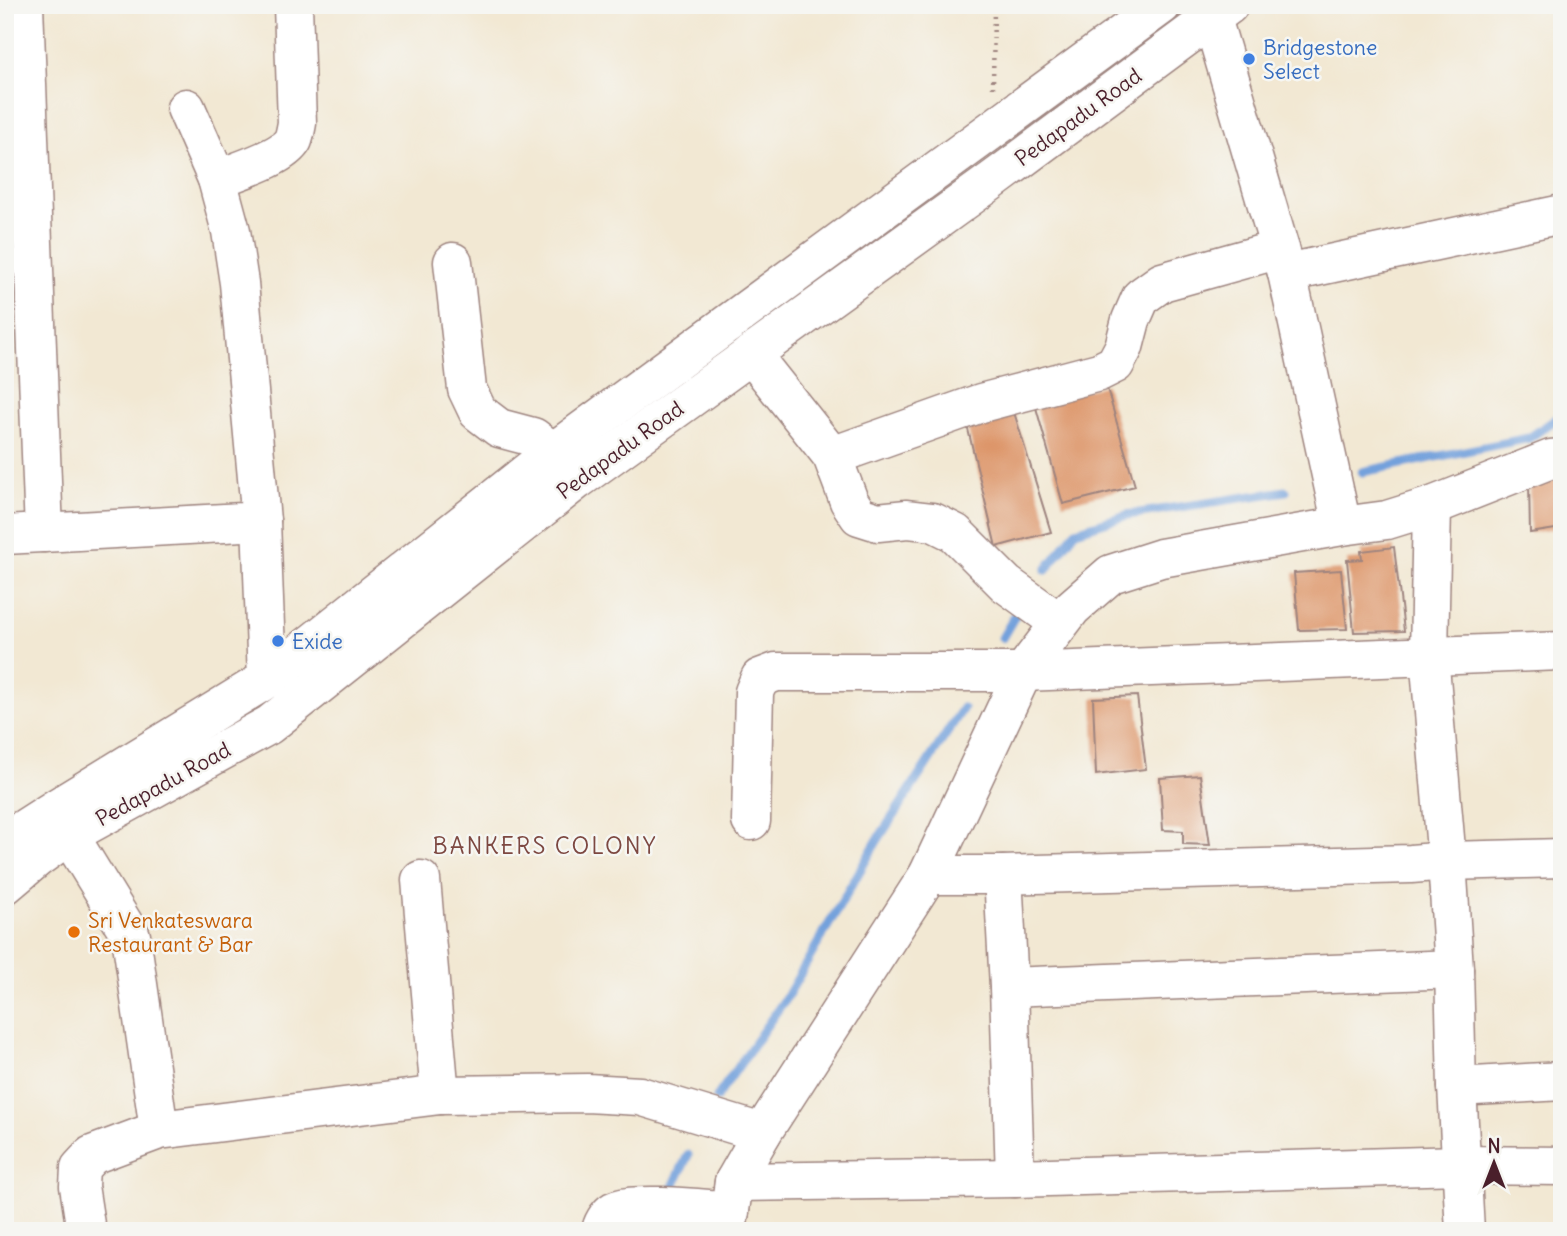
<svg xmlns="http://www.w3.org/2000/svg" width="1567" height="1236" font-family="Delius,sans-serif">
<rect width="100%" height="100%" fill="#f6f6f2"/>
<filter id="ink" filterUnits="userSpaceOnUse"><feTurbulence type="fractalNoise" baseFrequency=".0143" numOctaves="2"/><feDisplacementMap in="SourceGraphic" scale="14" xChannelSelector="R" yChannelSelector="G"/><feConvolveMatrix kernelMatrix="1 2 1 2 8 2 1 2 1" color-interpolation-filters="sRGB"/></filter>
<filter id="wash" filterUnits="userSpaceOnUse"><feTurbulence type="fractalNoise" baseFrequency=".00686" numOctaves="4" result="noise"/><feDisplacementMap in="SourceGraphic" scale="28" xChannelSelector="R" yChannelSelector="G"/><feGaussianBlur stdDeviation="1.57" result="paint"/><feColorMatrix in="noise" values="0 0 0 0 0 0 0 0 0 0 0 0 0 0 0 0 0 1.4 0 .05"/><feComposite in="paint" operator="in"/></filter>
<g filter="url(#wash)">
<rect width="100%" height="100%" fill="#f2e8d3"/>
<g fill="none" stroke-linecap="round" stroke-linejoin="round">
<g stroke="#73a1dc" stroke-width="9">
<path d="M1362,472L1529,438L1562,415"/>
<path d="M1046,570L1076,531L1127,515L1286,491"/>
<path d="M1002,638L1016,614"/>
<path d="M717,1097L788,995L877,841L963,708"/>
<path d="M673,1187L688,1155"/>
<path d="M669,1227V1231"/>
</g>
</g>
<g id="blocks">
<g fill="#dd9569">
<path d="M1106,385L1135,486L1063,504L1035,404Z"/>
<path d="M1013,409L1051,532L996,547L967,425Z"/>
<path d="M1562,478V528L1530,533L1529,482Z"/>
<path d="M1394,547L1404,631L1354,632L1347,560L1362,559L1361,551Z"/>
<path d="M1341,570L1347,629L1299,630L1294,573Z"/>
<path d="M1137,696L1146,769L1096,775L1093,698Z"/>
<path d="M1200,775L1210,845L1183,844V831L1163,830L1160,778Z"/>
</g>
</g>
</g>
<g filter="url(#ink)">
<use href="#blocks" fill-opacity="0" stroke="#9e847f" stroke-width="2"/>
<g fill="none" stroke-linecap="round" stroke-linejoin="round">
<g stroke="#9e847f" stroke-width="41">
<g id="minor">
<path d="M24,5L44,533"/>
<path d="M1212,18L1287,273L1342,526L1387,520L1432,506L1429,655L1447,861L1454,969L1457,1087L1465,1231"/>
<path d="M217,179C237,171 283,158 293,140C295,135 296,128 297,123L293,5"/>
<path d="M453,262L467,389L478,412L499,428L533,437L553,452"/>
<path d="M1287,273L1562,214"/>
<path d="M751,354L832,456L849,501L859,516L878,522L907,519L933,522L955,533L1006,584L1060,623"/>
<path d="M832,456L981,403L1099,372L1115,364L1124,347L1131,320L1141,297L1162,282L1280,249"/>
<path d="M1432,506L1551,459L1562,458"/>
<path d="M261,521L267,679"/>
<path d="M5,535L261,521L239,283L231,231L217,179L186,108"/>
<path d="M751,821L754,692L760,678L776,672H1023L1562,651"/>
<path d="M69,835L131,936L159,1130L440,1095L587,1093L640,1096L762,1133"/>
<path d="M928,875H1003L1411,864L1447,861L1562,858"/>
<path d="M1003,875L1009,987L1015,1178"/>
<path d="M421,880L440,1095"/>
<path d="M1009,987L1454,969"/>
<path d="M1457,1087L1562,1081"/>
<path d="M734,1182L1015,1178L1460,1165L1562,1166"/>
<path d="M86,1231L79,1186L80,1168L92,1155L159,1130"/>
<path d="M601,1231C602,1224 607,1216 612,1212C626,1200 708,1209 730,1211"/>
<path d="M727,1231L734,1182L762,1133L928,875L1023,672L1072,608L1111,574L1161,558L1342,526"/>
</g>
</g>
<g stroke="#9e847f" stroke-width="41">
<g id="major">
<path d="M5,841L58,807L267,679L553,452L1162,5"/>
<path d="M5,885L37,858L69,835L269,725L576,481L993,180L1229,5"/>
</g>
</g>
<path stroke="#9e847f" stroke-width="4.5" stroke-dasharray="2 5" stroke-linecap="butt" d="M993,88L994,5"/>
<use href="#minor" stroke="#fff" stroke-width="38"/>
<use href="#major" stroke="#fff" stroke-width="38"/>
</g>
</g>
<g fill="#3f7fe0" stroke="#f6f6f2" stroke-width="2.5">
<circle cx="1249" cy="59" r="7"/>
<circle cx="278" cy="641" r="7"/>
</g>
<circle fill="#e8710a" stroke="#f6f6f2" stroke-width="2.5" cx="74" cy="932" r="7"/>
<g text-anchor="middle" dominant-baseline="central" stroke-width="5" stroke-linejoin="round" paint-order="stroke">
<g font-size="21" fill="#366cbe" stroke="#f6f6f2" text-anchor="start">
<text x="1263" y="47">Bridgestone<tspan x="1263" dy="24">Select</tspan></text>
<text x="292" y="641">Exide</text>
</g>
<g font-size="21" fill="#4a1f2b" stroke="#f6f6f2">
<text transform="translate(1078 117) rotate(-36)">Pedapadu Road</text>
<text transform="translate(620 450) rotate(-36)">Pedapadu Road</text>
<text transform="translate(163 784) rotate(-29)">Pedapadu Road</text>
</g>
<g font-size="21" fill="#c56008" stroke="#f6f6f2" text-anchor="start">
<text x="88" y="920">Sri Venkateswara<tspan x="88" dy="24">Restaurant &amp; Bar</tspan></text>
</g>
<g font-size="23" letter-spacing="2" fill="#7d4841" stroke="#f6f6f2">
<text x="545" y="845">BANKERS COLONY</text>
</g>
</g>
<rect width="1567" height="1236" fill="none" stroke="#f6f6f2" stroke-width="28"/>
<g transform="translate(1494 1163)" stroke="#f6f6f2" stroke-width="5" paint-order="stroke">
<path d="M0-5L12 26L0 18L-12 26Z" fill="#4a1f2b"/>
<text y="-10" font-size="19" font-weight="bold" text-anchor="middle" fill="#4a1f2b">N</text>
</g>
</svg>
